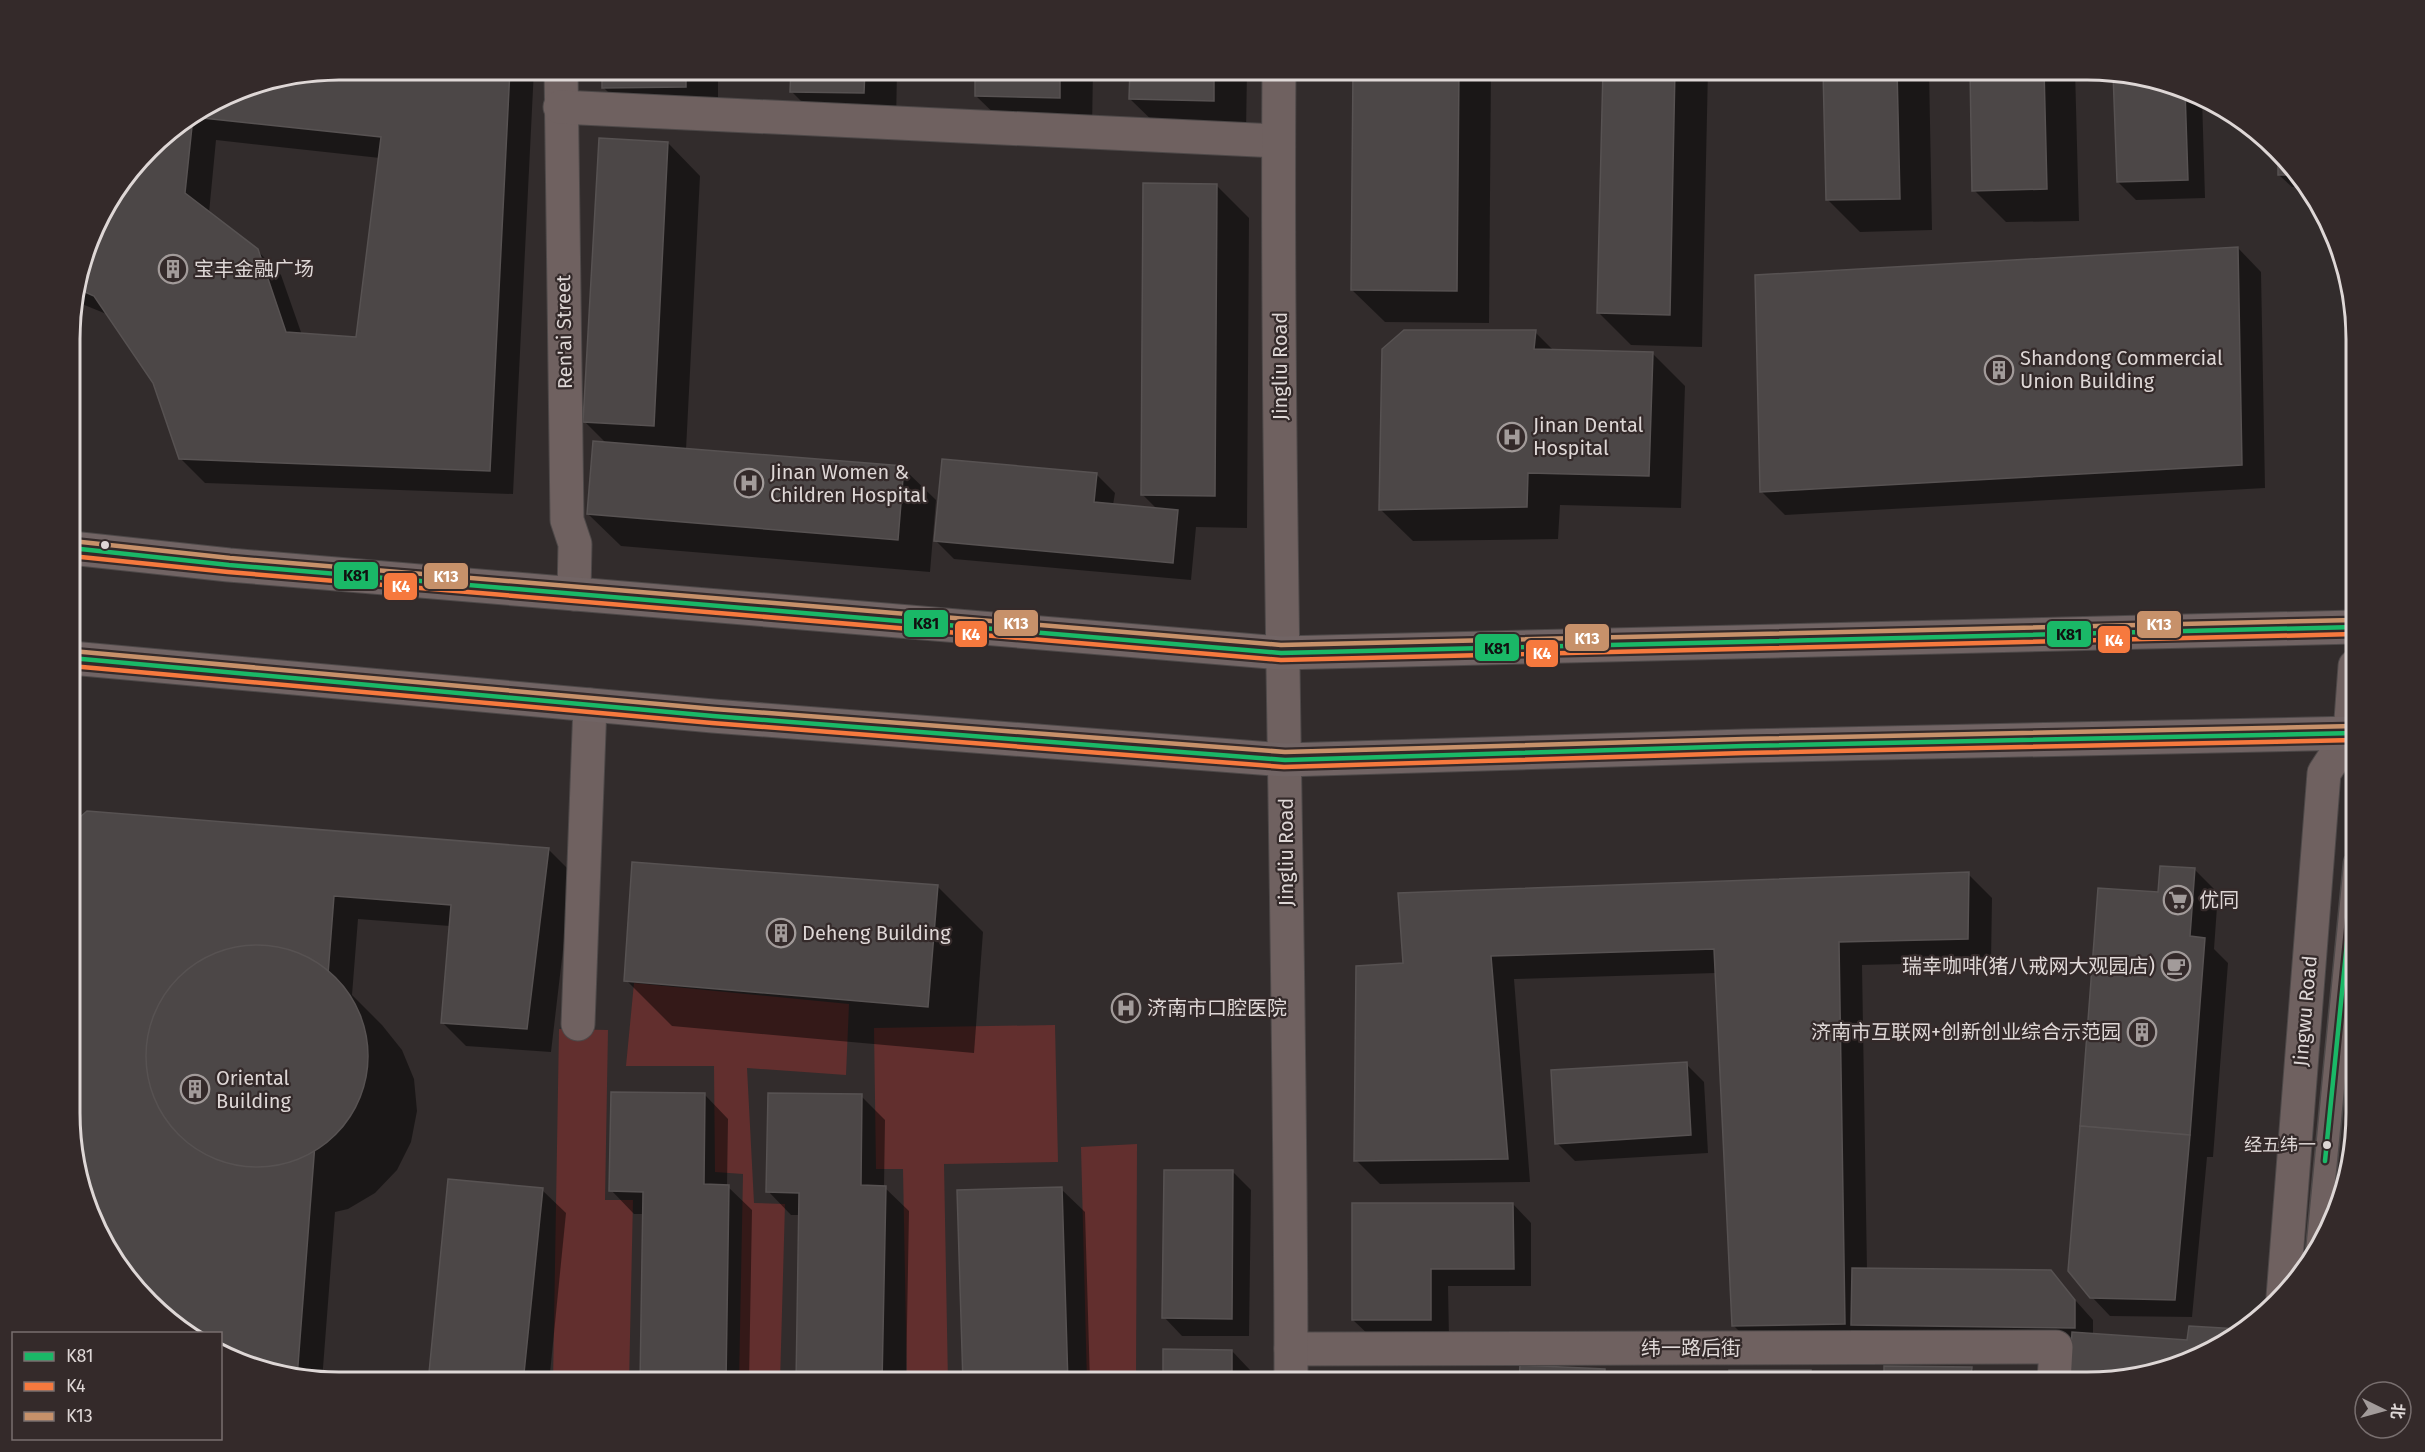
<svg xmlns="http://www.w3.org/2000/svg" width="2425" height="1452" font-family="'Fira Sans','Noto Sans SC',sans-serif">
<rect width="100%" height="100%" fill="#322c2c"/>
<g fill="#622f2e">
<path d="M634,983L849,1004L846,1075L747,1068L754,1203L785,1204L780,1383H739L743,1174L715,1172L714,1066H626Z"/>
<path d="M1055,1025L1058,1162L944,1164L948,1383H907L903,1169H876L874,1028Z"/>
<path d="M559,1029L608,1030L605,1200H633L629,1383H553Z"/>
<path d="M1137,1144L1136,1383H1087L1081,1147Z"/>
</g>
<g fill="#0007" fill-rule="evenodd">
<path d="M338,69H534L513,494L205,483L181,459L155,383L109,315L72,300L97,219L160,136L235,89ZM216,140L380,158L357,339L302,335L281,275L257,250L209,213Z"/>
<path d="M603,69H718V119L636,120L603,87Z"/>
<path d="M792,69H897L896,125L824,124L792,92Z"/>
<path d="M977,69H1093L1092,129L1009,128L976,96Z"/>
<path d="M1131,69H1247L1246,133L1163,131L1130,99Z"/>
<path d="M1354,69H1491L1489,323L1385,322L1352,290Z"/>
<path d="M1604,69H1708L1702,347L1631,345L1599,313Z"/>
<path d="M1825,69H1929L1932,230L1860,232L1828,200Z"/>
<path d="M1971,69H2075L2079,221L2006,222L1974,190Z"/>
<path d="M2157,78L2202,97L2205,198L2136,200L2118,182Z"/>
<path d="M668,143L700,176L686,450L903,468L936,500L930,572L621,546L588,514L606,443L585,422Z"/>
<path d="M2279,159L2309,187H2292L2279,175Z"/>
<path d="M1216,185L1249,218L1247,528L1196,527L1191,580L954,559L935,540L1096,474L1115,493L1113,505L1157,509L1143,495Z"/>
<path d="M2238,248L2261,272L2265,488L1785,515L1761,491Z"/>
<path d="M1535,332L1554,351L1652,353L1685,386L1681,508L1560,505L1558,539L1413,541L1380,509Z"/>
<path d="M71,827L548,849L572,873L551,1052L466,1046L442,1022L450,926L358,919L352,995L382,1025L402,1050L414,1079L417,1111L411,1142L397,1170L375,1193L348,1209L335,1212L322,1381L268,1374L220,1334Z"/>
<path d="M2195,870L2218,893L2214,949L2228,963L2213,1157H2207L2192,1317L2110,1316L2092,1297Z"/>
<path d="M1968,874L1992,898L1991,962L1862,965L1867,1270L2050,1272L2093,1320V1335L2189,1341L2238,1331L2240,1333L2222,1347L2104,1382H2070L2072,1345L1757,1349L1733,1325L1716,973L1514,979L1530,1182L1380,1184L1356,1160L1405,965Z"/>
<path d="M937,886L983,932L974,1053L672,1026L626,980Z"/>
<path d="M1686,1064L1704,1082L1708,1153L1575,1161L1557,1143Z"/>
<path d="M705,1095L728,1119L727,1186L752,1210L749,1383H641L644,1214H634L611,1190Z"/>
<path d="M861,1096L885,1120L884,1187L909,1211L906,1383H798L801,1215H791L768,1191Z"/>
<path d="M1233,1172L1251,1190L1249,1336H1182L1164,1317Z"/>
<path d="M1061,1189L1085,1212L1090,1383H964Z"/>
<path d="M542,1190L566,1213L549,1383H429Z"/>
<path d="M1513,1204L1531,1223V1286H1448L1449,1338H1372L1353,1320Z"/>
<path d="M1232,1351L1250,1370V1383H1164Z"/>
<path d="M1971,1368L1985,1382L1885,1383Z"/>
<path d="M1605,1370L1617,1383H1521Z"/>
<path d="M1811,1371L1822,1383H1730Z"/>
</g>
<g fill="#4c4747" stroke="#575252" stroke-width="1.5" fill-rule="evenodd">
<path d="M338,69H510L490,471L179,459L153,383L94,296L76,288L97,219L160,136L235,89ZM193,117L381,137L356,337L286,332L258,249L185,193Z"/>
<path d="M602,69H686V87L602,88Z"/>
<path d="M791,69H865L864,93L790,92Z"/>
<path d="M975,69H1060V98L975,96Z"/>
<path d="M1130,69H1214V101L1129,99Z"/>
<path d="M1353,69H1459L1457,291L1351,290Z"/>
<path d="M1603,69H1675L1670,315L1597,313Z"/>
<path d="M1823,69H1897L1900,199L1826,200Z"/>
<path d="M1970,69H2044L2047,189L1972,191Z"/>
<path d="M2113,72L2157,78L2185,90L2188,180L2117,182Z"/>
<path d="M599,138L668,142L654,426L583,422Z"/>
<path d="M2278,158L2296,175H2278Z"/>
<path d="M1143,183L1217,184L1215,496L1141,495Z"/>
<path d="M2238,247L2242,465L1760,492L1755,275Z"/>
<path d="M1404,330H1536L1534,349L1653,352L1649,476L1528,473L1527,507L1379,510L1382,349Z"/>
<path d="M593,441L904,466L898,540L587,514Z"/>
<path d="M942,459L1097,473L1094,502L1178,510L1173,563L934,541Z"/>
<path d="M87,811L549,848L527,1029L441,1023L451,905L334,896L297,1378L268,1374L220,1354V1334H189L114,1263L71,1149V825Z"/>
<path d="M632,862L938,885L928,1007L624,981Z"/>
<path d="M2160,866L2195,868L2190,936L2205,938L2190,1135L2080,1126L2098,888L2158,892Z"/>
<path d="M1969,872L1968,939L1839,942L1845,1324L1732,1326L1714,949L1491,956L1508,1159L1354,1161L1356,966L1403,963L1398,893Z"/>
<circle cx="257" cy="1056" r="111"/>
<path d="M1687,1062L1691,1135L1555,1144L1551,1070Z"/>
<path d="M611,1092L705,1093L704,1184L729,1185L726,1383H640L643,1192L609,1191Z"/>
<path d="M768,1093L862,1094L861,1185L886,1186L882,1383H796L799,1193L766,1192Z"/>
<path d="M2080,1126L2190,1135L2175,1300L2090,1298L2068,1271Z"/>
<path d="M1164,1170H1233L1232,1319L1162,1318Z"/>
<path d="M448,1179L543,1188L523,1383H428Z"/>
<path d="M1062,1187L1068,1383H963L957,1190Z"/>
<path d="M1352,1203H1513L1514,1269H1431V1320H1352Z"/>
<path d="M1852,1268L2051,1270L2075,1300V1328L1851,1325Z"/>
<path d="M2189,1326L2239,1329L2238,1334L2222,1347L2104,1382H2069L2072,1332L2187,1340Z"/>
<path d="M1163,1349L1232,1350V1383H1163Z"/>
<path d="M1520,1365L1605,1369V1383H1519Z"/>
<path d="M1884,1366L1972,1367L1971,1382L1884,1383Z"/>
<rect x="1729" y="1370" width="82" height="13"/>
<path d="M1368,1378L1456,1379V1383H1368Z"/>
</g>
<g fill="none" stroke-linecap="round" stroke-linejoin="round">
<g stroke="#4d4848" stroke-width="25">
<path id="service" d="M2317,1252L2355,863"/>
</g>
<g stroke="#4d4848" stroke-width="35">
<g id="minor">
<path d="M561,69L567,520L575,544L574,594"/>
<path d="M560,107L1278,141"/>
<path d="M578,1024L590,705"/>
<path d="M1291,1349L2056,1347L2054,1382"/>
</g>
</g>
<g stroke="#4d4848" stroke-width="35">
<g id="tertiary">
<path d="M1279,69C1276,507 1291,945 1291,1383"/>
<path d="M2283,1297L2324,773L2350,733L2355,666"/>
</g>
</g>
<g stroke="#4d4848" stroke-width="35">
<g id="trunk">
<path d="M71,548L229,565L1281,653L2355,627"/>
<path d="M71,658L713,716L1285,760L1744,746L2355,733"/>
</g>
</g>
<use href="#service" stroke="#6f6160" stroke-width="22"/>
<use href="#minor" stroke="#6f6160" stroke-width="33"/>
<use href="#tertiary" stroke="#6f6160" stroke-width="33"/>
<use href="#trunk" stroke="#716464" stroke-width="33"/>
<g stroke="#342a2a" stroke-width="9">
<g id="bus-1">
<path d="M71,548L229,565L1281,653L2355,627"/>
<path d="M71,658L713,716L1285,760L1744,746L2355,733"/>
<path d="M2325,1161L2355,863"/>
</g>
</g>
<g stroke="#342a2a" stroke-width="9">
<g id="bus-2">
<path d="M71,556L228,572L1281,660L2355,634"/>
<path d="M71,666L712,723L1284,767L1744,753L2355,740"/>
</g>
</g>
<g stroke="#342a2a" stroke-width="9">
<g id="bus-3">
<path d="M72,541L230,558L1281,645L2355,620"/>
<path d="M72,651L714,709L1285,752L1744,739L2355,726"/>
</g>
</g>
<use href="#bus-1" stroke="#1ab867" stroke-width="4.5"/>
<use href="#bus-2" stroke="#f6793e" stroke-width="4.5"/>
<use href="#bus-3" stroke="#c7916a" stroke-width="4.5"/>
</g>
<defs>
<g id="building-ring" transform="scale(1.5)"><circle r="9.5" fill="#342a2a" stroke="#a29b9a" stroke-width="1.5"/><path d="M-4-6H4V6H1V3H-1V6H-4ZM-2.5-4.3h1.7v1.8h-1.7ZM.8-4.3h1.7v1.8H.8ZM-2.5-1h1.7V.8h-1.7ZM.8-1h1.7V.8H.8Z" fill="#a29b9a"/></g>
<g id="hospital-ring" transform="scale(1.5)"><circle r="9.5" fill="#342a2a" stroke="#a29b9a" stroke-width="1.5"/><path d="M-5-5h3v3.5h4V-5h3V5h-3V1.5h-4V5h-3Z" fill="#a29b9a"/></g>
<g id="supermarket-ring" transform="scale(1.5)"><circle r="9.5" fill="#342a2a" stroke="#a29b9a" stroke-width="1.5"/><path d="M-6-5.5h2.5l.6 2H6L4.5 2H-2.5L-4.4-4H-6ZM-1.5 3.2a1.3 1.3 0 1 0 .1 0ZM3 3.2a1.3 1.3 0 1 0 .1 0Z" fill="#a29b9a"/></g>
<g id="cafe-ring" transform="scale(1.5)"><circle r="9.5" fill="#342a2a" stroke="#a29b9a" stroke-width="1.5"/><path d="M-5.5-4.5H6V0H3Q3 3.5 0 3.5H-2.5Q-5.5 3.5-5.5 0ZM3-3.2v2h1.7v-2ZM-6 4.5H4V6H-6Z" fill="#a29b9a"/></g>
</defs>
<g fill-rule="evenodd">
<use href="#building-ring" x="173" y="269"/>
<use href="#building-ring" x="1999" y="370"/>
<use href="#hospital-ring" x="1512" y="437"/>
<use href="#hospital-ring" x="749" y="483"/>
<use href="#supermarket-ring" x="2178" y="900"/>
<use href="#building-ring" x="781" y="933"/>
<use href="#cafe-ring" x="2176" y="966"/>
<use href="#hospital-ring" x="1126" y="1008"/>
<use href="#building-ring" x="2142" y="1032"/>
<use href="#building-ring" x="195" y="1089"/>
</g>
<g fill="#ded7d6" stroke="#342a2a" stroke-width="2">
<circle cx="105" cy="545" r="5"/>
<circle cx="2327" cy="1145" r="5"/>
</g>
<g text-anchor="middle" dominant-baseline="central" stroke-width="4.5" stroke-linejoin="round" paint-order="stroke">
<g font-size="18" fill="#ded7d6" stroke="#342a2a" text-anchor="end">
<text x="2316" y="1145">经五纬一</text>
</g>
<g font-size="20" fill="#ded7d6" stroke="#342a2a" text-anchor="start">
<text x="194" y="269">宝丰金融广场</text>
<text x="2020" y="358">Shandong Commercial<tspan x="2020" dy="23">Union Building</tspan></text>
<text x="1533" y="425">Jinan Dental<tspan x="1533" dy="23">Hospital</tspan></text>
<text x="770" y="472">Jinan Women &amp;<tspan x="770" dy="23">Children Hospital</tspan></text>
<text x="2199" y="900">优同</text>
<text x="802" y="933">Deheng Building</text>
<text x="2155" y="966" text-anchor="end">瑞幸咖啡(猪八戒网大观园店)</text>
<text x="1147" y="1008">济南市口腔医院</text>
<text x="2121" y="1032" text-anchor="end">济南市互联网+创新创业综合示范园</text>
<text x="216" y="1078">Oriental<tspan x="216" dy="23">Building</tspan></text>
</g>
<g font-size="20" fill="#ded7d6" stroke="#342a2a">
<text transform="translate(564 332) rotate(-91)">Ren'ai Street</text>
<text transform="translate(1280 366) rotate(-90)">Jingliu Road</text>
<text transform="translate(1286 852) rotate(-90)">Jingliu Road</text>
<text transform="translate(2305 1011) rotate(-85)">Jingwu Road</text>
<text x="1691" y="1348">纬一路后街</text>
</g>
</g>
<path d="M0 0H2425V1452H0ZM339 80H2087A259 259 0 0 1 2346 339V1113A259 259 0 0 1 2087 1372H339A259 259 0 0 1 80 1113V339A259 259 0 0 1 339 80Z" fill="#342a2a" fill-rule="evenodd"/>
<path fill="none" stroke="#ded7d6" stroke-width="3" d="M339 80H2087A259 259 0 0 1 2346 339V1113A259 259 0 0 1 2087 1372H339A259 259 0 0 1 80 1113V339A259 259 0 0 1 339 80Z"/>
<g stroke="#342a2a" stroke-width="2">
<rect x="333" y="561" width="46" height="29" rx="6" fill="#1ab867"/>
<rect x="423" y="562" width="46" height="28" rx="6" fill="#c7916a"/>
<rect x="383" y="572" width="35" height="29" rx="6" fill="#f6793e"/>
<rect x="993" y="609" width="46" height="28" rx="6" fill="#c7916a"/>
<rect x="903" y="609" width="46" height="29" rx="6" fill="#1ab867"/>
<rect x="2136" y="610" width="46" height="29" rx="6" fill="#c7916a"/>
<rect x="2046" y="620" width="46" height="28" rx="6" fill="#1ab867"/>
<rect x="954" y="620" width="34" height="28" rx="6" fill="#f6793e"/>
<rect x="1564" y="623" width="46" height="29" rx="6" fill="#c7916a"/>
<rect x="2097" y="625" width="34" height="29" rx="6" fill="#f6793e"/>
<rect x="1474" y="633" width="46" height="29" rx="6" fill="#1ab867"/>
<rect x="1525" y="639" width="34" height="29" rx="6" fill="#f6793e"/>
</g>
<g font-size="16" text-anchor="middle" font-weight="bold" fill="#fff">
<text x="446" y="582">K13</text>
<text x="401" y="592">K4</text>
<text x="1016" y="629">K13</text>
<text x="2159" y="630">K13</text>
<text x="971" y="640">K4</text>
<text x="1587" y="644">K13</text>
<text x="2114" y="646">K4</text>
<text x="1542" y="659">K4</text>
</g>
<g font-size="16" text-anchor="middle" font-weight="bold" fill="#111">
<text x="356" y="581">K81</text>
<text x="926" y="629">K81</text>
<text x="2069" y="640">K81</text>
<text x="1497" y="654">K81</text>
</g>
<rect x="12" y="1332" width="210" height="108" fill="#342a2a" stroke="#786f6f" stroke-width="1.5"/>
<rect x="24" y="1352" width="30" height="9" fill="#1ab867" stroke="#786f6f" stroke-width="1.5"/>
<text x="66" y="1362" font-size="18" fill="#ded7d6">K81</text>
<rect x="24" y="1382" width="30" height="9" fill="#f6793e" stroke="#786f6f" stroke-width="1.5"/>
<text x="66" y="1392" font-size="18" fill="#ded7d6">K4</text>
<rect x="24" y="1412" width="30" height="9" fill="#c7916a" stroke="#786f6f" stroke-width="1.5"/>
<text x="66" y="1422" font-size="18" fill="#ded7d6">K13</text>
<g transform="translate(2383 1410) rotate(95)"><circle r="28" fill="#342a2a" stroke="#786f6f" stroke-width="1.5"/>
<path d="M0-4.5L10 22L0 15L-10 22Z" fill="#a29b9a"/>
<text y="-9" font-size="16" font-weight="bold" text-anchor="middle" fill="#ded7d6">北</text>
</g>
</svg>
